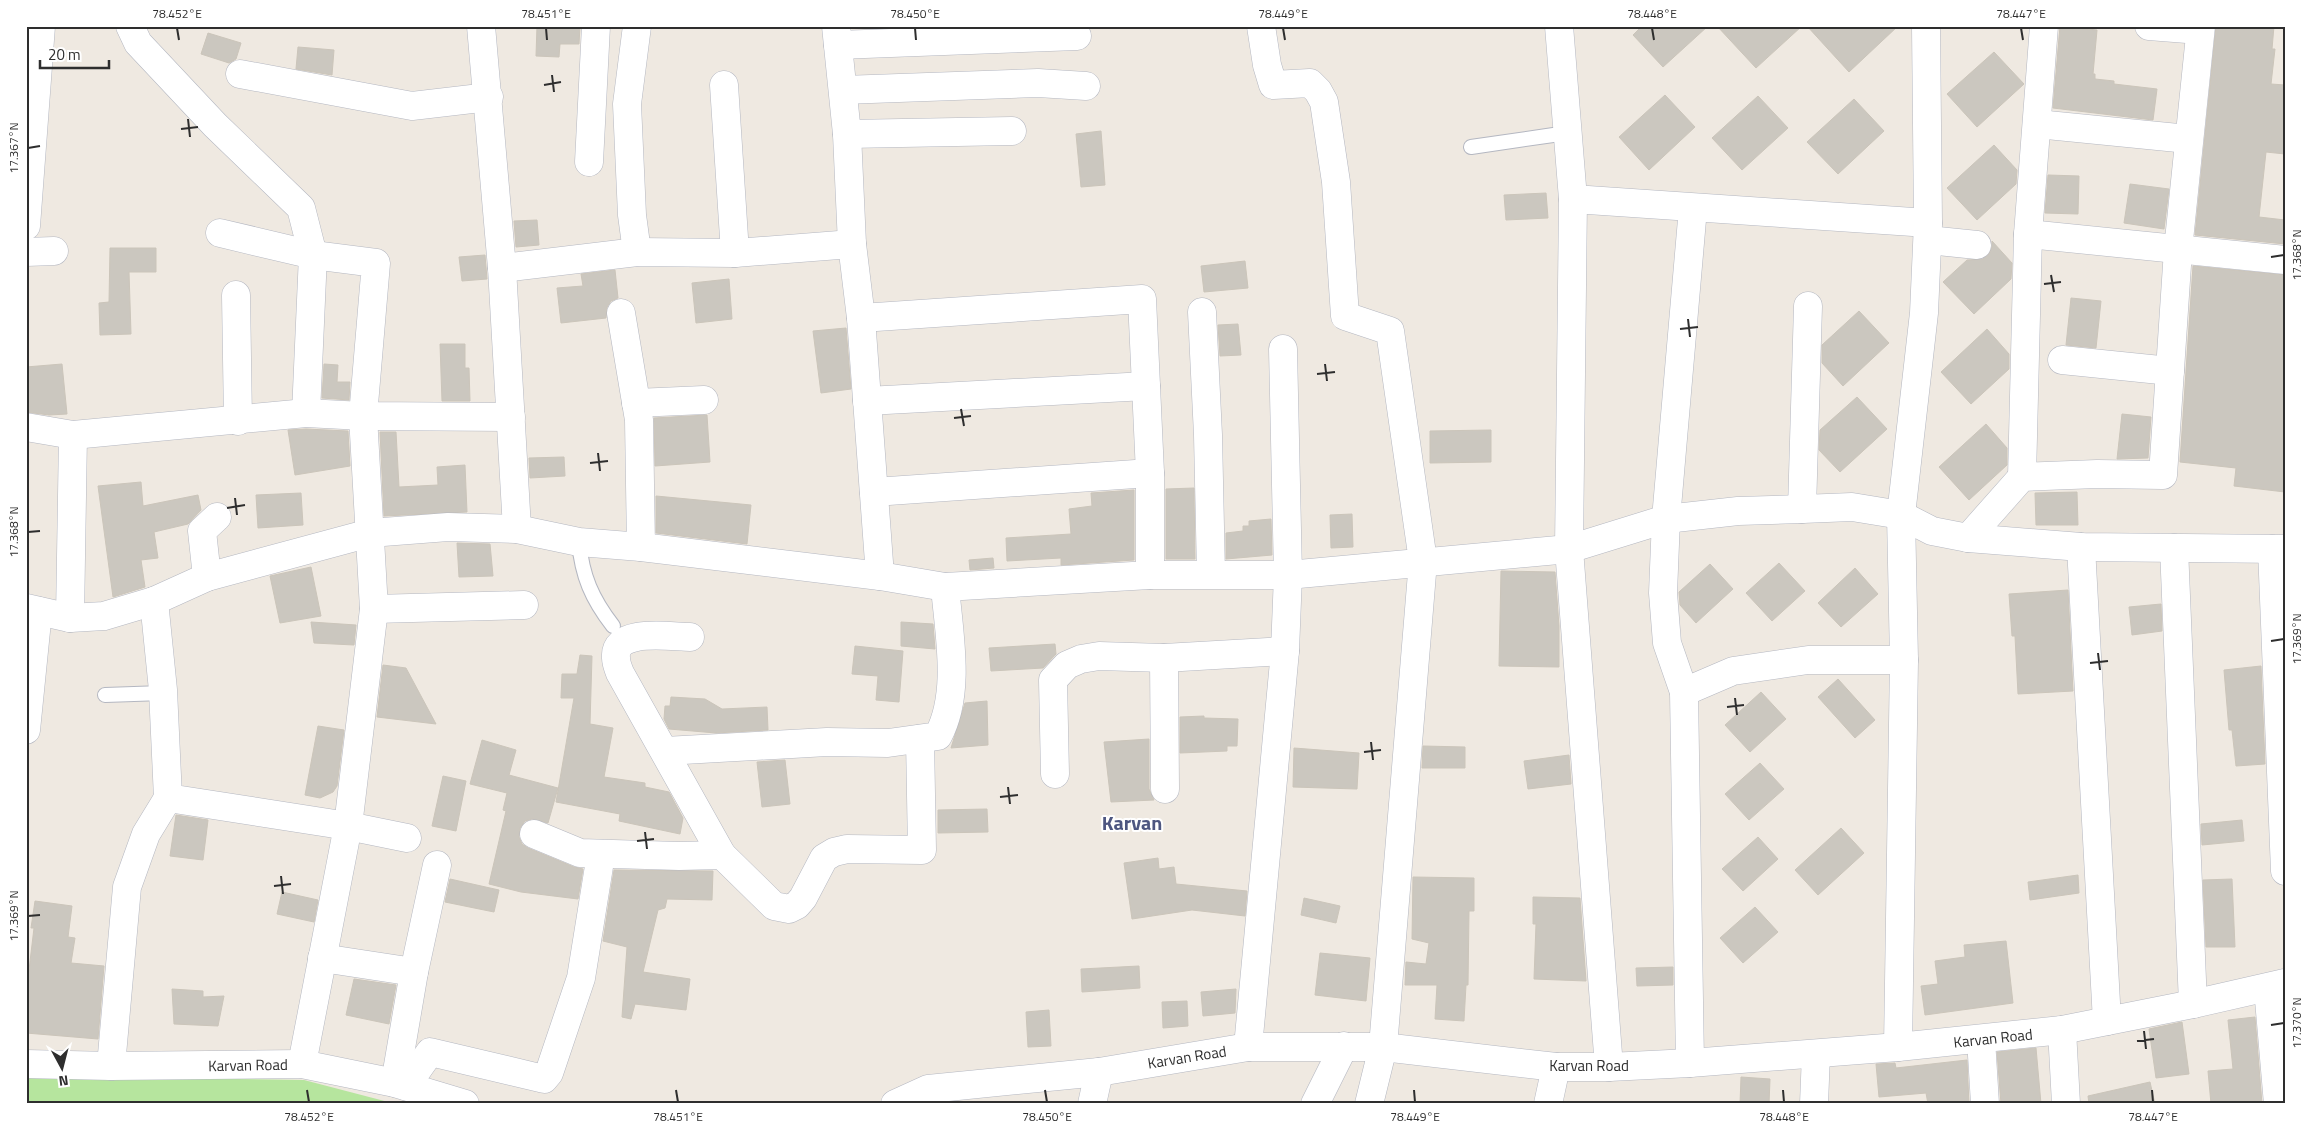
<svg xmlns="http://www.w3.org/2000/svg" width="2311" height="1130" font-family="'Titillium Web',sans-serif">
<rect width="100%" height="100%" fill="#efe9e1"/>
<path fill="#b6e59e" d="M26,1076L304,1080L396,1104H26Z"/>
<g fill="#cbc7bf" stroke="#cbc5ba">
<path d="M537,26H580L579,44H560L559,57L536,56Z"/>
<path d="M1642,26H1708L1663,67L1633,35Z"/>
<path d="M1717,26H1802L1756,68Z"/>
<path d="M1807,26H1898L1849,72Z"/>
<path d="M2060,26L2097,30L2093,74H2095V79L2114,81V84L2157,89L2153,120L2053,108Z"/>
<path d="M2216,26H2274L2272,49H2275L2271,84L2285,85V154L2266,152L2259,217L2285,220V244L2195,235Z"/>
<path d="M208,33L241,43L236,59L229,63L201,54Z"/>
<path d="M298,47L334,50L332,75L296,69Z"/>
<path d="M1994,52L2024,84L1977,127L1947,94Z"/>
<path d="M1665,95L1695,127L1649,170L1619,137Z"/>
<path d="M1758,96L1788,128L1742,170L1712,138Z"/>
<path d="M1854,99L1884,131L1838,174L1807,142Z"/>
<path d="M1101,131L1105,185L1081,187L1076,134Z"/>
<path d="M1994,145L2017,170L2016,184L1977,220L1947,188Z"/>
<path d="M2048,175L2079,176L2078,214L2045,213Z"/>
<path d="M2130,184L2169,189L2164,229L2124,223Z"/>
<path d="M1546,193L1548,218L1506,220L1504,195Z"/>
<path d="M537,220L539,245L516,247L514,221Z"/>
<path d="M1992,241L2012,263L2011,279L1974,314L1943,282L1967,260L1983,259L1989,254L1992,247Z"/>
<path d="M110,248H156V272H129L131,334L100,335L99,303L109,302Z"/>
<path d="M485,255L487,279L462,281L459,257Z"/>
<path d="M1245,261L1248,288L1204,292L1201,266Z"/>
<path d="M2193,266L2285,275V492L2234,486L2236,468L2180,462Z"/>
<path d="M615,270L618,298L611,301L607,307L606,318L561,323L557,288L583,286L581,274Z"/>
<path d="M729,279L732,319L696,323L692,283Z"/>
<path d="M2071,298L2101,301L2096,348L2066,345Z"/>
<path d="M1859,311L1889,343L1843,386L1822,363V345Z"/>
<path d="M1238,324L1241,355L1220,356L1218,325Z"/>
<path d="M846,328L851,389L821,393L813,331Z"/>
<path d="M1987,329L2009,354V369L1971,404L1941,372Z"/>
<path d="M440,344H465V368H469L470,401H442Z"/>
<path d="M62,364L67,414L49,415L26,412V367Z"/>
<path d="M324,364L338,365L337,382H350L349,400L322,398Z"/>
<path d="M1857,397L1887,429L1840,472L1819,450L1820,430Z"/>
<path d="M2122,414L2151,417L2148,458L2117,459Z"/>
<path d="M707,415L710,462L655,466L654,418Z"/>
<path d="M1986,424L2007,448V465L1969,500L1939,467Z"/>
<path d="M306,429L348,431L350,466L295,475L288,430Z"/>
<path d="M1491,430V462L1430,463V431Z"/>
<path d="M380,432H396L399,487L438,485L437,467L465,465L467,512L384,516Z"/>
<path d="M564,457L565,476L530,478L529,458Z"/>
<path d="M141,482L143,506L198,495L201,510L188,524L154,532L158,558L141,560L145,587L113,597L98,486Z"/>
<path d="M1194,488L1195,559H1166V489Z"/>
<path d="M1134,490V560L1061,565V558L1007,561L1006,538L1071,534L1069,509L1092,506L1091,493Z"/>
<path d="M2077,492L2078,525H2036L2035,493Z"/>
<path d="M301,493L303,525L258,528L256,495Z"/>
<path d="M656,496L751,505L747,544L656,533Z"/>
<path d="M1352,514L1353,547L1331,548L1330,515Z"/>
<path d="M1271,519L1272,555L1226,559V533L1243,531V526H1249V521Z"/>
<path d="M457,543L490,544L493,576L459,577Z"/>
<path d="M993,558L994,568L970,570L969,560Z"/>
<path d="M1779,563L1805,591L1772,621L1746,593Z"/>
<path d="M1710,564L1733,589L1696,623L1680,605L1679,592Z"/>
<path d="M311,567L321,616L280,623L270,576Z"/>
<path d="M1855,568L1878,594L1841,627L1818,603Z"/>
<path d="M1501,571L1555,572L1559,626V667L1499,666Z"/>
<path d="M2068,590L2073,691L2018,694L2015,636H2012L2009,594Z"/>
<path d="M2161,604L2162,631L2132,635L2129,607Z"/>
<path d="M311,622L356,625L354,645L314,643Z"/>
<path d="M901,622L933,624L935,649L901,646Z"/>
<path d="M1055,644L1056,654L1043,668L991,671L989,648Z"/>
<path d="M855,646L903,651L899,702L876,700L878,676L852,674Z"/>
<path d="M580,655L592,656L590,724L613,728L604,777L645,783V787L669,792L683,818L680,834L619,821L620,814L556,802L574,698H561L562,674H577Z"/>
<path d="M383,665L406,668L436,724L377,717Z"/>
<path d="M2261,666L2265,764L2236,766L2232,730H2229L2224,670Z"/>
<path d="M1838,679L1875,720L1855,738L1818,697Z"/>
<path d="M1761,692L1786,719L1750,752L1725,725Z"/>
<path d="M671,697L705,699L722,709L767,707L768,730L716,733L669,729L664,719L665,706H670Z"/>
<path d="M987,701L988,745L951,748L965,703Z"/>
<path d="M1204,716V718L1238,719L1237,746H1227V751L1180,753V717Z"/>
<path d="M318,726L344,730L337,786L333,792L320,798L305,795Z"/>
<path d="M1149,739V789L1154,800L1111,802L1104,742Z"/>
<path d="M482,740L516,750L509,775L558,788L548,823L532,819L525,821L520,828L519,837L522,844L528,848L574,867L583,869L578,899L521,892L489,884L506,811L503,810L507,793L470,784Z"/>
<path d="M1423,746L1465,747V768H1422Z"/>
<path d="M1294,748L1359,753L1357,789L1293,787Z"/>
<path d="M1569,755L1571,784L1528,789L1524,761Z"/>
<path d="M785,760L790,804L762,807L757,762Z"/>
<path d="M1760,763L1784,789L1749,820L1725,794Z"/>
<path d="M443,776L466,781L456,831L432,826Z"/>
<path d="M987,809L988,832L938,833V810Z"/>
<path d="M176,815L208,820L203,860L170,856Z"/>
<path d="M2242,820L2244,841L2202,845L2201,824Z"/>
<path d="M1841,828L1864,853L1818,895L1795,870Z"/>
<path d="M1758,837L1778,859L1743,891L1722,869Z"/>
<path d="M1158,858L1159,869L1174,867L1176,884L1247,891L1245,916L1192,910L1132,919L1124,863Z"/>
<path d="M614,870L713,871L712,900L667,899L665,908L658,910L643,972L690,979L686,1010L635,1004L631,1019L622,1017L627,947L603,941Z"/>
<path d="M2078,875L2079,893L2030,900L2028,882Z"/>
<path d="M1413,877L1474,878V911H1469L1468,985H1466L1464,1021L1435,1019L1437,985H1405L1406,962L1426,964L1429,943L1412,939Z"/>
<path d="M450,879L499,890L494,912L445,902Z"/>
<path d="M2232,879L2235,947H2206L2203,880Z"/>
<path d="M282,892L318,900L314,922L277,914Z"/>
<path d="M1533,897L1580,898L1586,981L1534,979L1536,924H1533Z"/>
<path d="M1304,898L1340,906L1336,923L1301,915Z"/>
<path d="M35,901L72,906L68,937L75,938L71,963L104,966L98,1039L26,1033V995L34,928H31Z"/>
<path d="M1755,907L1778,932L1743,963L1720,938Z"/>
<path d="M2006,941L2013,1003L1925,1015L1921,986L1938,984L1935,961L1965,957L1964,945Z"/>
<path d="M1320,953L1370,958L1366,1001L1315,995Z"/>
<path d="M1139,966L1140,988L1082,992L1081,969Z"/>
<path d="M1673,967V985L1637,986L1636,968Z"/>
<path d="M354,979L396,985L389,1024L346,1015Z"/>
<path d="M172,989L203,991V997L224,996L218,1026L174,1024Z"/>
<path d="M1236,989L1235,1013L1203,1016L1201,992Z"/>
<path d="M1187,1001L1188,1026L1163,1028L1162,1002Z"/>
<path d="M1049,1010L1051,1046L1028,1047L1026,1012Z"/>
<path d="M2255,1017L2262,1104H2211L2208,1071L2233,1069L2228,1020Z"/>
<path d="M2182,1022L2189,1074L2156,1078L2149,1029Z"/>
<path d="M2036,1048L2041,1104H2001L1997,1052Z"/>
<path d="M1967,1060L1969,1104H1928L1926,1093L1879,1097L1876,1064L1895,1063L1896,1068Z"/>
<path d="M1741,1077L1770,1079L1769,1104H1740Z"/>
<path d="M2150,1082L2155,1104H2089L2088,1096Z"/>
</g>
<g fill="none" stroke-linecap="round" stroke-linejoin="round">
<g stroke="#b4b7c1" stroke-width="16">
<g id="lane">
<path d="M1471,147L1567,133"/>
<path d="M579,542C582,576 592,599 613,626"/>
<path d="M105,695L163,693"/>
</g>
</g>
<g stroke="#b4b7c1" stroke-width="29">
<g id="street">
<path d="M130,26L138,43L215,125L301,208L313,255L306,413"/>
<path d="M481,26L502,268L517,529"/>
<path d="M836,26L847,134L852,244L861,318L880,576"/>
<path d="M1261,26L1267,65L1273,85L1310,83L1318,91L1324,102L1336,182L1345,316L1390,331L1423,561L1383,1047L1369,1104"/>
<path d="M1559,26L1573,199L1569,549L1609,1067"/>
<path d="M2149,26L2200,30"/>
<path d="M838,45L1077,36"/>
<path d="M240,74L412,106L489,97"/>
<path d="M724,85L735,253"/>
<path d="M843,90L1038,83L1086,86"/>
<path d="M2037,124L2188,139"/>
<path d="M847,134L1012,131"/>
<path d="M589,162L596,26"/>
<path d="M1573,199L1928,223"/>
<path d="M26,226L41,26"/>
<path d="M220,233L313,255L376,263L363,416L374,609L348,826L302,1064"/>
<path d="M2028,234L2285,260"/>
<path d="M1928,240L1977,245"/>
<path d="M26,252L54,251"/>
<path d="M637,252L632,215L627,104L637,26"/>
<path d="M502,268L637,252L735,253L852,244"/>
<path d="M236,295L238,421"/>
<path d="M1202,312L1208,435L1211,574"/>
<path d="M621,313L639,420L641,547"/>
<path d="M861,318L1142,299L1150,473V575"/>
<path d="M2062,360L2170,371"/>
<path d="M867,401L1146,386"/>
<path d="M636,403L704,400"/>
<path d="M26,427L73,435L306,413L363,416L511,417"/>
<path d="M2022,477L2028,234L2044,26"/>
<path d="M874,492L1150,473"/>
<path d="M1802,509L1808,306"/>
<path d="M1968,538L2022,477L2097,474L2163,475L2178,250L2201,26"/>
<path d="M2081,547L2107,1021"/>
<path d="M2174,548L2193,1004"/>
<path d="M2272,549L2285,871"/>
<path d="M207,577L202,531L217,517"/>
<path d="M154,601L163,690L168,798L348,826L407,838"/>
<path d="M26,608L70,618L104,616L154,601L207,577L370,533L448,527L517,529L579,542L641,547L880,576L945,587L1150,575H1288L1569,549L1666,519L1738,511L1802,509L1852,507L1901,515L1932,531L1968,538L2081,547L2285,549"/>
<path d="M374,609L524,605"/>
<path d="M70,618L73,435"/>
<path d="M690,637C671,637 613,627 616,658C616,663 618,668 620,673L722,855L774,906L789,909L797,905L803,898L824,858L834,852L847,849L922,850L920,739"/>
<path d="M1164,658L1165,789"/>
<path d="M1684,692L1733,671L1808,660H1904"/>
<path d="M26,730L38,611"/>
<path d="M665,751L827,742L888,743L938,736C961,693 949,634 945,587"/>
<path d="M1055,774L1053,680L1067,665L1081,659L1099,656L1164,658L1285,651"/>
<path d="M534,834L580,853L679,856L722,855"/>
<path d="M322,958L414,972"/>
<path d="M2268,988L2278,1104"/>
<path d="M2062,1030L2066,1104"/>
<path d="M1981,1039L1985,1104"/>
<path d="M1248,1047L1285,651L1288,575L1283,349"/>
<path d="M1898,1047L1904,660L1901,515L1924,313L1928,223L1926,26"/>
<path d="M1690,1063L1684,692L1667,643L1663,593L1666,519L1693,208"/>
<path d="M111,1066L127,887L146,834L168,798"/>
<path d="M395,1083L414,972L437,865"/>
<path d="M406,1086L430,1052L544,1079L549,1073L581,978L601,854"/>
<path d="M1092,1104L1099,1072"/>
<path d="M1315,1104L1344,1046"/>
<path d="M1548,1104L1556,1067"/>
<path d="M1814,1104L1816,1054"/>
</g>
</g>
<g stroke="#b4b7c1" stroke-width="29">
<g id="secondary">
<path d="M26,1064L111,1066L302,1064L395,1083L465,1104"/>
<path d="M895,1104L928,1089L1099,1072L1248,1047H1383L1556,1067H1609L1690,1063L1898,1047L2062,1030L2193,1004L2285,983"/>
</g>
</g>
<use href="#lane" stroke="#fff" stroke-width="14"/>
<use href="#street" stroke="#fff" stroke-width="28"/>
<use href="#secondary" stroke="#fff" stroke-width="28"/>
</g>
<path fill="none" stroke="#2e2e2e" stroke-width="2" d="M177,28L179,40M546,28L547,40M915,28L916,40M1283,28L1285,40M1652,28L1654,40M2021,28L2023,40M552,75L554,92M544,85L561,82M188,119L190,137M181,129L198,127M28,148L40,146M2271,257L2284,255M2051,275L2054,292M2044,284L2061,282M1688,319L1690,337M1680,329L1698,327M1325,364L1327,381M1317,374L1335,372M961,409L964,426M954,418L971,416M598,453L600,471M590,463L608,461M235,498L237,515M227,508L245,505M28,532L40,531M2271,641L2284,639M2098,653L2100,670M2090,663L2108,661M1735,698L1737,715M1727,707L1744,705M1371,742L1373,760M1364,752L1381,750M1008,787L1010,804M1000,797L1018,795M645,832L647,849M637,841L654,839M281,876L283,894M274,886L291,884M28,916L40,915M2271,1025L2284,1023M2144,1031L2146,1049M2137,1041L2154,1039M307,1090L309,1102M676,1090L678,1102M1045,1090L1047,1102M1414,1090L1415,1102M1783,1090L1784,1102M2152,1090L2153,1102"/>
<g text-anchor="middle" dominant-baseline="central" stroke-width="4" stroke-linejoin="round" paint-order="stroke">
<g font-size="15" fill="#2e2e2e" stroke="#fff">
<text transform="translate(1993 1038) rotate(-6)">Karvan Road</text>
<text transform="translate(1187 1057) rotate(-9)">Karvan Road</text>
<text transform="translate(248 1065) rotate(-1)">Karvan Road</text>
<text x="1589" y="1065">Karvan Road</text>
</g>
<g font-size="20" font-weight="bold" fill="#4d5680" stroke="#fff">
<text x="1132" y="822">Karvan</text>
</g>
</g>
<rect width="2311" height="1130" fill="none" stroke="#ffffff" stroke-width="55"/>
<g transform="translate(62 1068) rotate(173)" stroke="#ffffff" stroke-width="4" paint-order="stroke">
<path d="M0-4L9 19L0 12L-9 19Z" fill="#2e2e2e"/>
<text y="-8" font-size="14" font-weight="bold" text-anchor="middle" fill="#2e2e2e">N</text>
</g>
<path d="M40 60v8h69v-8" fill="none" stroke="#2e2e2e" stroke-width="2.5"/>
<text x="48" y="60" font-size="15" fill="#2e2e2e" stroke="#ffffff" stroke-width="4" paint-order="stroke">20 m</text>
<rect x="28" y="28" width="2256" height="1074" fill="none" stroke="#2e2e2e" stroke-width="2"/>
<g font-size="12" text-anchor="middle" fill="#2e2e2e">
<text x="177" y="18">78.452°E</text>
<text x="546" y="18">78.451°E</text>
<text x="915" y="18">78.450°E</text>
<text x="1283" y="18">78.449°E</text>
<text x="1652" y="18">78.448°E</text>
<text x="2021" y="18">78.447°E</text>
<text transform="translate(14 148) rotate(-90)" y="4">17.367°N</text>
<text transform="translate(2297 255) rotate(-90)" y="4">17.368°N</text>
<text transform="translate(14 532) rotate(-90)" y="4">17.368°N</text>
<text transform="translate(2297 639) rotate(-90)" y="4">17.369°N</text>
<text transform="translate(14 916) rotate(-90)" y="4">17.369°N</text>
<text transform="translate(2297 1023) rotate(-90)" y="4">17.370°N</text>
<text x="309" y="1121">78.452°E</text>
<text x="678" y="1121">78.451°E</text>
<text x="1047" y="1121">78.450°E</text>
<text x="1415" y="1121">78.449°E</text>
<text x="1784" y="1121">78.448°E</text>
<text x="2153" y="1121">78.447°E</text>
</g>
</svg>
